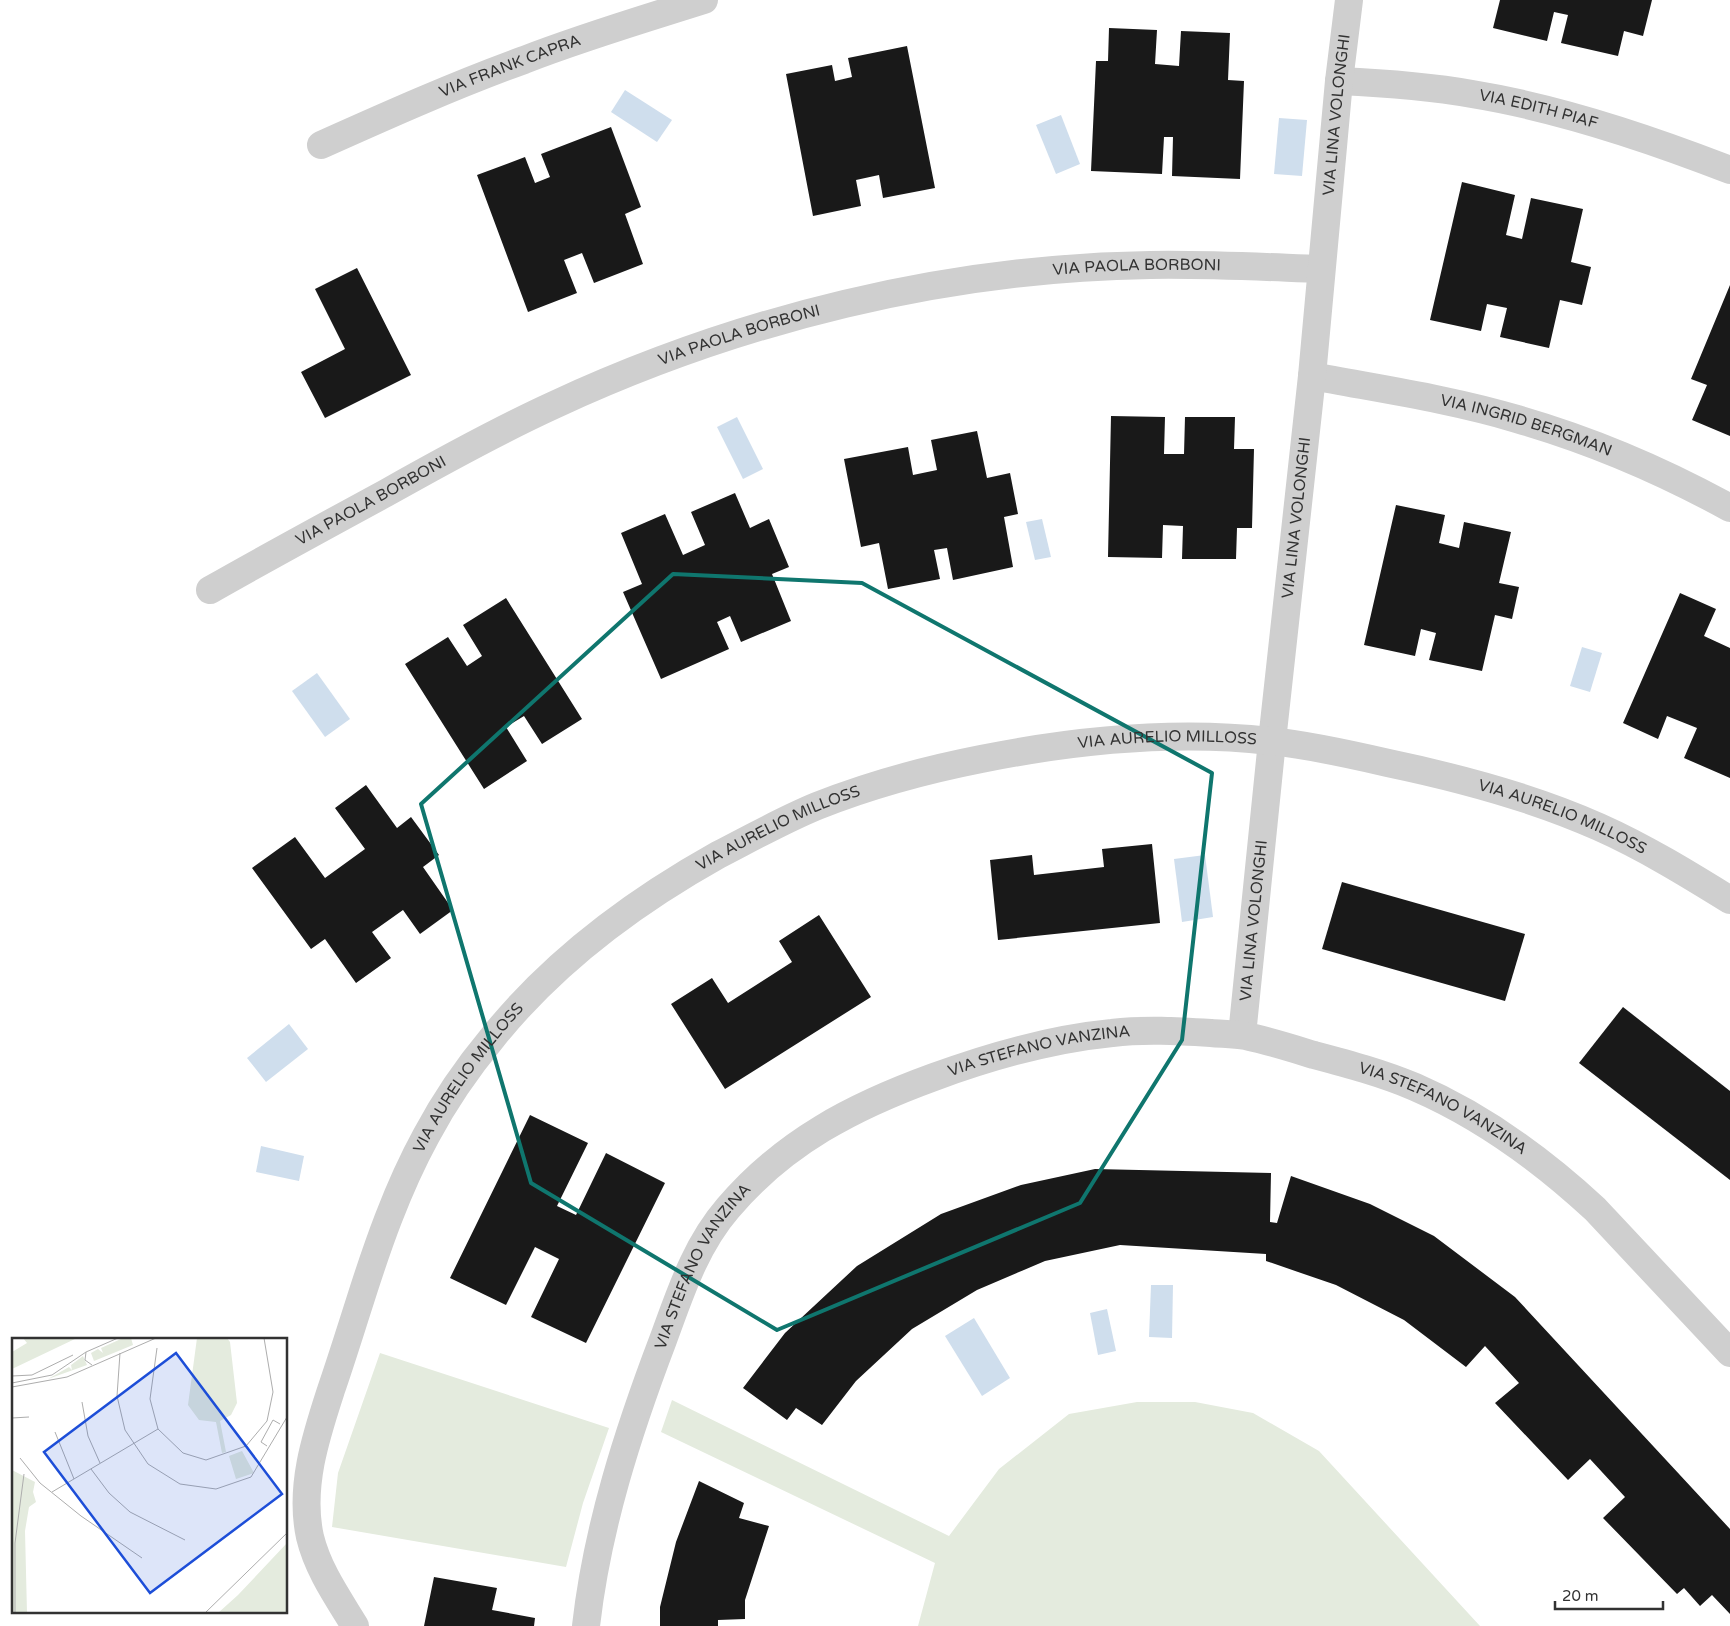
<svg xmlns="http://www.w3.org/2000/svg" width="1730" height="1626" font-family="'Varela Round',sans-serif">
<rect width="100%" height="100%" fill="#fff"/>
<g fill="#e4ebde">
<path d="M380,1353L609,1428L583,1503L566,1567L332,1527L338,1473Z"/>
<path d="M672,1400L949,1536L999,1469L1069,1414L1137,1402H1195L1253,1413L1319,1451L1480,1626H918L935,1563L661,1432Z"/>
</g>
<g fill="#cfdeed">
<path d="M625,90L672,120L657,142L611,112Z"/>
<path d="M1061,115L1080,164L1056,174L1036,125Z"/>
<path d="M1279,118L1307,120L1302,176L1274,174Z"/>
<path d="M737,417L763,469L743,479L717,427Z"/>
<path d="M1042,519L1051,557L1035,560L1026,522Z"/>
<path d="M1582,647L1602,653L1590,692L1570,686Z"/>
<path d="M317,673L350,719L325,737L292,691Z"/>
<path d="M1205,855L1213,917L1182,922L1174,859Z"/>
<path d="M289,1024L308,1049L266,1082L247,1058Z"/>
<path d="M261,1146L304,1156L299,1181L256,1172Z"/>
<path d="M1151,1285H1173L1172,1338L1149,1337Z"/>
<path d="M1107,1309L1116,1351L1098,1355L1090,1313Z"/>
<path d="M974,1318L1010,1378L982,1396L945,1336Z"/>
</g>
<g fill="#191919">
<path d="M1500,0H1652L1643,36L1624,31L1618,56L1561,43L1568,15L1554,12L1547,41L1493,28Z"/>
<path d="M1109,28L1157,30L1155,64L1179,66L1181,31L1230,33L1228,80L1244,81L1240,179L1172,176L1173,137H1164L1162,174L1091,171L1096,61H1108Z"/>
<path d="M907,46L935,188L883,198L879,175L856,180L861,206L813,216L786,74L832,65L835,81L852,77L848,58Z"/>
<path d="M611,127L641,207L625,214L643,264L594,283L582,253L564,260L577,293L528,312L477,175L525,157L535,183L550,177L541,154Z"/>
<path d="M1462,182L1515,195L1506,235L1522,239L1531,198L1583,209L1571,262L1591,267L1582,305L1560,300L1549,348L1500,337L1507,308L1487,304L1481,331L1430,320Z"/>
<path d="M357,268L411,375L325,418L301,372L345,349L315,289Z"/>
<path d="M1730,285V436L1692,420L1707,385L1691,379Z"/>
<path d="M1111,416L1165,417L1164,454H1184L1185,417H1235L1234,449H1254L1252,528H1237L1236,559H1182L1183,526L1163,525L1162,558L1108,557Z"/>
<path d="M977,431L987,478L1010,473L1018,514L1004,517L1013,567L953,580L947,548L934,550L940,579L888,589L879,543L861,547L844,459L908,447L913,475L937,470L931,440Z"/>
<path d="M735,493L750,528L769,519L789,567L772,574L791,621L741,642L730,616L717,622L729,649L661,679L623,592L642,584L621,533L665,514L683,555L705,545L691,512Z"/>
<path d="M1396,505L1445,515L1439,543L1459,548L1464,522L1511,532L1499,583L1519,587L1512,619L1495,615L1482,671L1429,660L1436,633L1421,629L1415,656L1364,645Z"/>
<path d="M1680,593L1716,609L1704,636L1730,648V778L1684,758L1697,728L1667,716L1658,739L1623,723Z"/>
<path d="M506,598L582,719L542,744L524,716L506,727L527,761L484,789L405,664L448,637L467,666L482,656L463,625Z"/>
<path d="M366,785L397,828L411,817L439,855L423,867L453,910L420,934L403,910L372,932L391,958L356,983L325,939L311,949L252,868L295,837L325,878L365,849L335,808Z"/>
<path d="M1152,844L1160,923L998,940L990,860L1032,855L1034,875L1104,867L1102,849Z"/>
<path d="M1342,882L1525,934L1505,1001L1322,949Z"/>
<path d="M819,915L871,997L725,1089L671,1004L712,978L728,1003L792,962L779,941Z"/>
<path d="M1623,1007L1730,1091V1180L1579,1063Z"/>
<path d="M530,1115L588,1143L557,1206L576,1215L606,1153L665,1183L586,1343L531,1317L559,1259L535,1247L506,1305L450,1278Z"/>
<path d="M1095,1169L1271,1173L1270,1222L1277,1223L1291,1176L1370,1204L1434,1236L1515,1297L1730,1529V1614L1712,1595L1700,1606L1684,1588L1677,1594L1603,1518L1625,1497L1590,1459L1568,1480L1495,1403L1519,1383L1485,1346L1466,1367L1404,1320L1336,1285L1266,1261V1254L1120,1245L1045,1261L977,1290L912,1329L856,1381L822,1425L796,1408L787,1420L743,1388L785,1333L857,1266L941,1214L1021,1185Z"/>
<path d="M699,1481L744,1503L739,1518L769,1526L745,1600V1619L718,1620V1626H660V1607L676,1542Z"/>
<path d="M434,1577L497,1588L492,1610L535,1618L534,1626H424Z"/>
</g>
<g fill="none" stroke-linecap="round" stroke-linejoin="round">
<g stroke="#cfcfcf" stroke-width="28">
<path id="s1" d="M1339,81C1384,83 1428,86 1472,94C1558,108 1648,138 1730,170"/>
<path id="s2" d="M321,145C388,115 455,85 524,60C583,37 644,19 704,0"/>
<path id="s3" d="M1312,376C1380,389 1450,399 1517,419C1590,440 1663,471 1730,508"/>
<path id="s4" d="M210,590C268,557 327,525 386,493C441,462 497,431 554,405C739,319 946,268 1150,265C1207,264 1264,267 1321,269"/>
<path id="s5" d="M1242,1035L1272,741L1312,376L1339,81L1349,0"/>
<path id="s6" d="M355,1626C338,1598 318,1570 310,1537C299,1487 316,1436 331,1390C341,1361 350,1332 359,1304C377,1247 397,1189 426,1136C444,1102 468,1067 493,1037C554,961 634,902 718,855C751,838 783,820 817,806C870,785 925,770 981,759C1076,740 1173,730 1270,741C1309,745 1349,754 1388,763C1460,778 1532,797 1599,827C1644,847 1688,874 1730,900"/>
<path id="s7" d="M586,1626C597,1528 628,1432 663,1340C680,1294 695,1246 728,1208C784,1142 854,1106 934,1077C991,1056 1051,1039 1112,1033C1144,1029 1178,1031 1211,1033C1222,1034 1234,1034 1246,1036C1269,1041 1291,1048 1314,1055C1348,1064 1382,1073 1415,1087C1482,1116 1541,1159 1595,1209L1730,1353"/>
</g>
</g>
<path fill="none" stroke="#0f766e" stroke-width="4" stroke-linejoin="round" d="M673,574L862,583L1212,773L1182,1040L1080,1203L777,1330L531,1183L421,804Z"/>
<g text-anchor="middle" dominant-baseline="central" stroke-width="5" stroke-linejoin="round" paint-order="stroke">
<g font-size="16" fill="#323232" stroke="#fff">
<text stroke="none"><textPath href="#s2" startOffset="205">VIA FRANK CAPRA</textPath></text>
<text stroke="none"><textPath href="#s1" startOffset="202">VIA EDITH PIAF</textPath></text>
<text stroke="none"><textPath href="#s5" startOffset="925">VIA LINA VOLONGHI</textPath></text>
<text stroke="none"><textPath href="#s4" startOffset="994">VIA PAOLA BORBONI</textPath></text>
<text stroke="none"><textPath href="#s4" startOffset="589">VIA PAOLA BORBONI</textPath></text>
<text stroke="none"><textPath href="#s3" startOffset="220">VIA INGRID BERGMAN</textPath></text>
<text stroke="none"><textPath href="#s4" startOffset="184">VIA PAOLA BORBONI</textPath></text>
<text stroke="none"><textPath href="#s5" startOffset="520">VIA LINA VOLONGHI</textPath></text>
<text stroke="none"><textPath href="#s6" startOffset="1402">VIA AURELIO MILLOSS</textPath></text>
<text stroke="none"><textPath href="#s6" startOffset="1808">VIA AURELIO MILLOSS</textPath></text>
<text stroke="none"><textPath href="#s6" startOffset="999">VIA AURELIO MILLOSS</textPath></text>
<text stroke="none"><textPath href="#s5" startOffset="115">VIA LINA VOLONGHI</textPath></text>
<text stroke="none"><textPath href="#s7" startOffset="801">VIA STEFANO VANZINA</textPath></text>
<text stroke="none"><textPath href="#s6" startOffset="594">VIA AURELIO MILLOSS</textPath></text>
<text stroke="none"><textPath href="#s7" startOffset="1221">VIA STEFANO VANZINA</textPath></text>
<text stroke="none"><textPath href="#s7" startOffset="381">VIA STEFANO VANZINA</textPath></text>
</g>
</g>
<g transform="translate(12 1338)">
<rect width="275" height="275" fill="#fff"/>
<path d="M11,0H65L0,31V14L15,5ZM111,0H119L121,7L82,23L79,15L86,11L91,15L89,10ZM185,0H215L218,4L225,65L219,77L208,83L214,114L210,115L204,84L187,82L176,67ZM71,18L75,27L36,41L57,29L60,32L59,27ZM230,113L242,135L224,141L217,118ZM0,132L23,144L21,154L24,164L17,169L13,193L15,275H0ZM275,205V275H206L226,257Z" fill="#e4ebde"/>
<path fill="none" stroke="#adadad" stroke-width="1" d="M145,10L138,61L146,91L171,115L194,122L234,108L255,83L261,54L252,0M74,14L73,22L80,27M108,15L105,58L113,92L136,126L168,146L204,151L239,139L275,79M0,38L20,37L61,17M0,45L40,37L74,14L106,0M0,49L55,39L144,0M70,64L76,98L88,125M0,80L17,79M43,94L62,141M255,108L249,104L261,82L268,86M8,120L28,145L69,178L130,220M79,131L97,155L118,174L173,202M40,154L146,91M3,275V205L12,136M193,275L275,195"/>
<path fill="#1d4ed8" fill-opacity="0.15" stroke="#1d4ed8" stroke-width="2.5" d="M164,15L270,156L138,255L32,114Z"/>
<rect width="275" height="275" fill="none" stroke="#323232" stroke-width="2.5"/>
</g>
<path d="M1555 1601v8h108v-8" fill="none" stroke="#323232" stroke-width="2.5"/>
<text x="1562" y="1601" font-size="15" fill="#323232" stroke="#ffffff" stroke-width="4" paint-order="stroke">20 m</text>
</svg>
